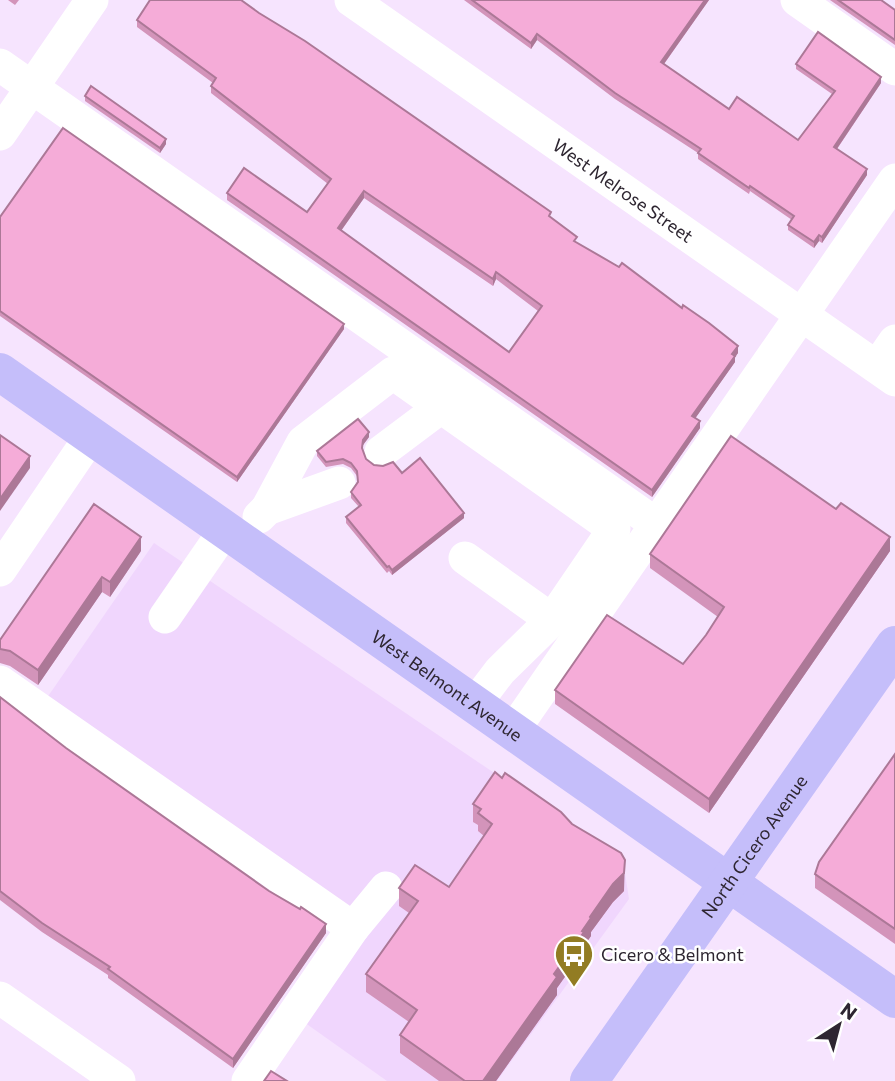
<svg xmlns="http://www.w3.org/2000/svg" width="895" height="1081" font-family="Commissioner,sans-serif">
<rect width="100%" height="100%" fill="#f6e4fe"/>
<path fill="#f0d6fd" d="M154,543L623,860L629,899L497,1081H387L301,1020L363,931L42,705Z"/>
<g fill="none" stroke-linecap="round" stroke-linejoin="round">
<g stroke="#fff" stroke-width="33">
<path id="s1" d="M351,0L895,380"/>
<path d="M797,0L895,69"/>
<path d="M0,65L656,524"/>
<path d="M0,134L92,0"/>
<path d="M877,367L895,341"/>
<path d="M381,452L441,407L614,529L552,620L500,671L475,704"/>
<path d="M267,509L303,442L393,373L441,407"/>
<path d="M259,517L267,509L339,483"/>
<path d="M465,558L552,620"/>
<path d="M0,570L91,436"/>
<path d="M165,617L225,530"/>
<path d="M0,682L353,928"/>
<path d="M513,731L895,180"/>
<path d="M0,998L119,1081"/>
<path d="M248,1081L353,928L386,888"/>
</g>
<g stroke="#c5befa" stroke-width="38">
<path id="s2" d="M0,372L895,999"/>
<path id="s3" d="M589,1081L895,645"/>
</g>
</g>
<g fill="#d394ba" fill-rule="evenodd">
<path d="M8,0H19L15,5Z"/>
<path d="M464,0H709L664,64L729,109L798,140L832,94L796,69V64L881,83L837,149L867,175L822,243L819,241L814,248L788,230V225L792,220L750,191L749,194L698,159V153L615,99L537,40L531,49Z"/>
<path d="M830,0H881L895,10V45Z"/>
<path d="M137,20L551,218L577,243L738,353L735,357V362L695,418L700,428L652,497L227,200V193L307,212L328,184L211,93V86L213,83L137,27ZM364,198L493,286L496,279L538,311L509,352L341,231Z"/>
<path d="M85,96L166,144L160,153L85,101Z"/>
<path d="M0,217L344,329L237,482L0,316Z"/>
<path d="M369,437L363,445L362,450L366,459L374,465L402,473L464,518L392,575L389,571L387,573L346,523V517L359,507L351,498V492L357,482V476L351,468L343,464L326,467L317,456V451Z"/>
<path d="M141,551L110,597L102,592L38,685L10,666L0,663V640Z"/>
<path d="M890,551L709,813L555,704V690L683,664L706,635L718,617L650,568V554Z"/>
<path d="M0,697L66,748L326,933L233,1068L108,978V975L42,932L0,900Z"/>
<path d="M895,754V944L815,888V874Z"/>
<path d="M473,804L624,891L613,902L591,932V936L584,946V950L557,988V995L496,1081H439L400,1053V1035L409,1022L366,992V974L409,913L399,906V888L449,887L484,836L478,831V825L473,822Z"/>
</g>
<g fill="#ac7897">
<path d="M705,0H709L661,68V62Z"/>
<path d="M537,34V40L531,49V43Z"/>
<path d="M881,77V83L834,153V147Z"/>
<path d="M166,139V144L160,153V148Z"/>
<path d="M867,169V175L822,243V237Z"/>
<path d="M364,191V198L338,235V228Z"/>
<path d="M819,235V241L814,248V242Z"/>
<path d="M496,272V279L493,286V279Z"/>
<path d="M344,324V329L237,482V477Z"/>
<path d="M738,346V353L735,357V362L692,423V416Z"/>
<path d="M700,421V428L652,497V490Z"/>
<path d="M369,432V437L363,445L362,454L363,440Z"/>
<path d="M30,456V468L0,511V499Z"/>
<path d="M464,513V518L392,575V570Z"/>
<path d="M141,537V551L110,597V582Z"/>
<path d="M890,537V551L709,813V799Z"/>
<path d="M102,577V592L38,685V670Z"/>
<path d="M625,860L624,891L613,902L591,932V936L584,946V950L557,988V995L496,1081H483L582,931Z"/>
<path d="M326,924V933L233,1068V1059Z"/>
</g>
<g fill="#f5acd8" stroke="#ac7897" stroke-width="2" fill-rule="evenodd">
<path d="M150,0H241L259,13L305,41L551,212L549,216L577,237L574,241L619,267L622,263L682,308L683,305L709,323L738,346L732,354L735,356L692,416L700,421L652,490L227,193L244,168L307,212L331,179L211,86L216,78L137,20ZM364,191L493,279L496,272L542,306L509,352L338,228Z"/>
<path d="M472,0H705L661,62L729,109L737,97L798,140L835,91L796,64L818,32L881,77L834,147L867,169L822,237L819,235L814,242L788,225L794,216L750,186L749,188L698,153L701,149L615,93L537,34L531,43Z"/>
<path d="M838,0H881L895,10V40Z"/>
<path d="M91,86L166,139L160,148L85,96Z"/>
<path d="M63,128L344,324L237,477L0,311V217Z"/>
<path d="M358,419L369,432L363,440L362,448L366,459L374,465L383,466L393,462L402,473L420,458L464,513L392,570L389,566L387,567L346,517L361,505L351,492L358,482L357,471L351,463L343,459L326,462L317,451Z"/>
<path d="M0,435L30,456L0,499Z"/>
<path d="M731,436L836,509L841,503L890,537L709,799L555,690L607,615L683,664L706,635L724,607L650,554Z"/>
<path d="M94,504L141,537L110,582L102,577L38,670L10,651L0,649V640Z"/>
<path d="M0,697L66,748L269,891L300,909L301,907L326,924L233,1059L108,969L110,967L42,923L0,891Z"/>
<path d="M895,754V929L815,874L819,862Z"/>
<path d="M495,772L502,778L505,773L561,812L572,824L621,853L625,860L624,873L613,884L590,917L591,918L582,931L584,932L554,974L557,977L483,1081H465L400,1035L417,1010L366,974L418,901L399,888L415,865L449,887L492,824L478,813L481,809L473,804Z"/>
<path d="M271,1071L287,1081H264Z"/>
</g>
<defs>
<g id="bus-pin" transform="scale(2.0125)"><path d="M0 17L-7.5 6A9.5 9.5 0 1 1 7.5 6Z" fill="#927c23" stroke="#fff"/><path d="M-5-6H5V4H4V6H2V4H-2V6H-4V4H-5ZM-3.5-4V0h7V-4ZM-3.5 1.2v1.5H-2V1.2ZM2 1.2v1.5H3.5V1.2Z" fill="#fff"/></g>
</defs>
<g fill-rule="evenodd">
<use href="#bus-pin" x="574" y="954"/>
</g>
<g text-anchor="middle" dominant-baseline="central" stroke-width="5" stroke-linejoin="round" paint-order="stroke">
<g font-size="18" fill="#2e2631" stroke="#fff">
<text stroke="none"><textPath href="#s1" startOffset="332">West Melrose Street</textPath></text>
<text stroke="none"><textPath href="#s2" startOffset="546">West Belmont Avenue</textPath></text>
<text stroke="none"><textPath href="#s3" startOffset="287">North Cicero Avenue</textPath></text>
</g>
<g font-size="18" fill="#2e2631" stroke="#fff" text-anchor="start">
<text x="601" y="954">Cicero &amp; Belmont</text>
</g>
</g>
<g transform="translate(839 1025) rotate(36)" stroke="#ffffff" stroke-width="5" paint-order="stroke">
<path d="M0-5L12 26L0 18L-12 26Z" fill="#2e2631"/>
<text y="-10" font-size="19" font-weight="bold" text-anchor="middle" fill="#2e2631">N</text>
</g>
</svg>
